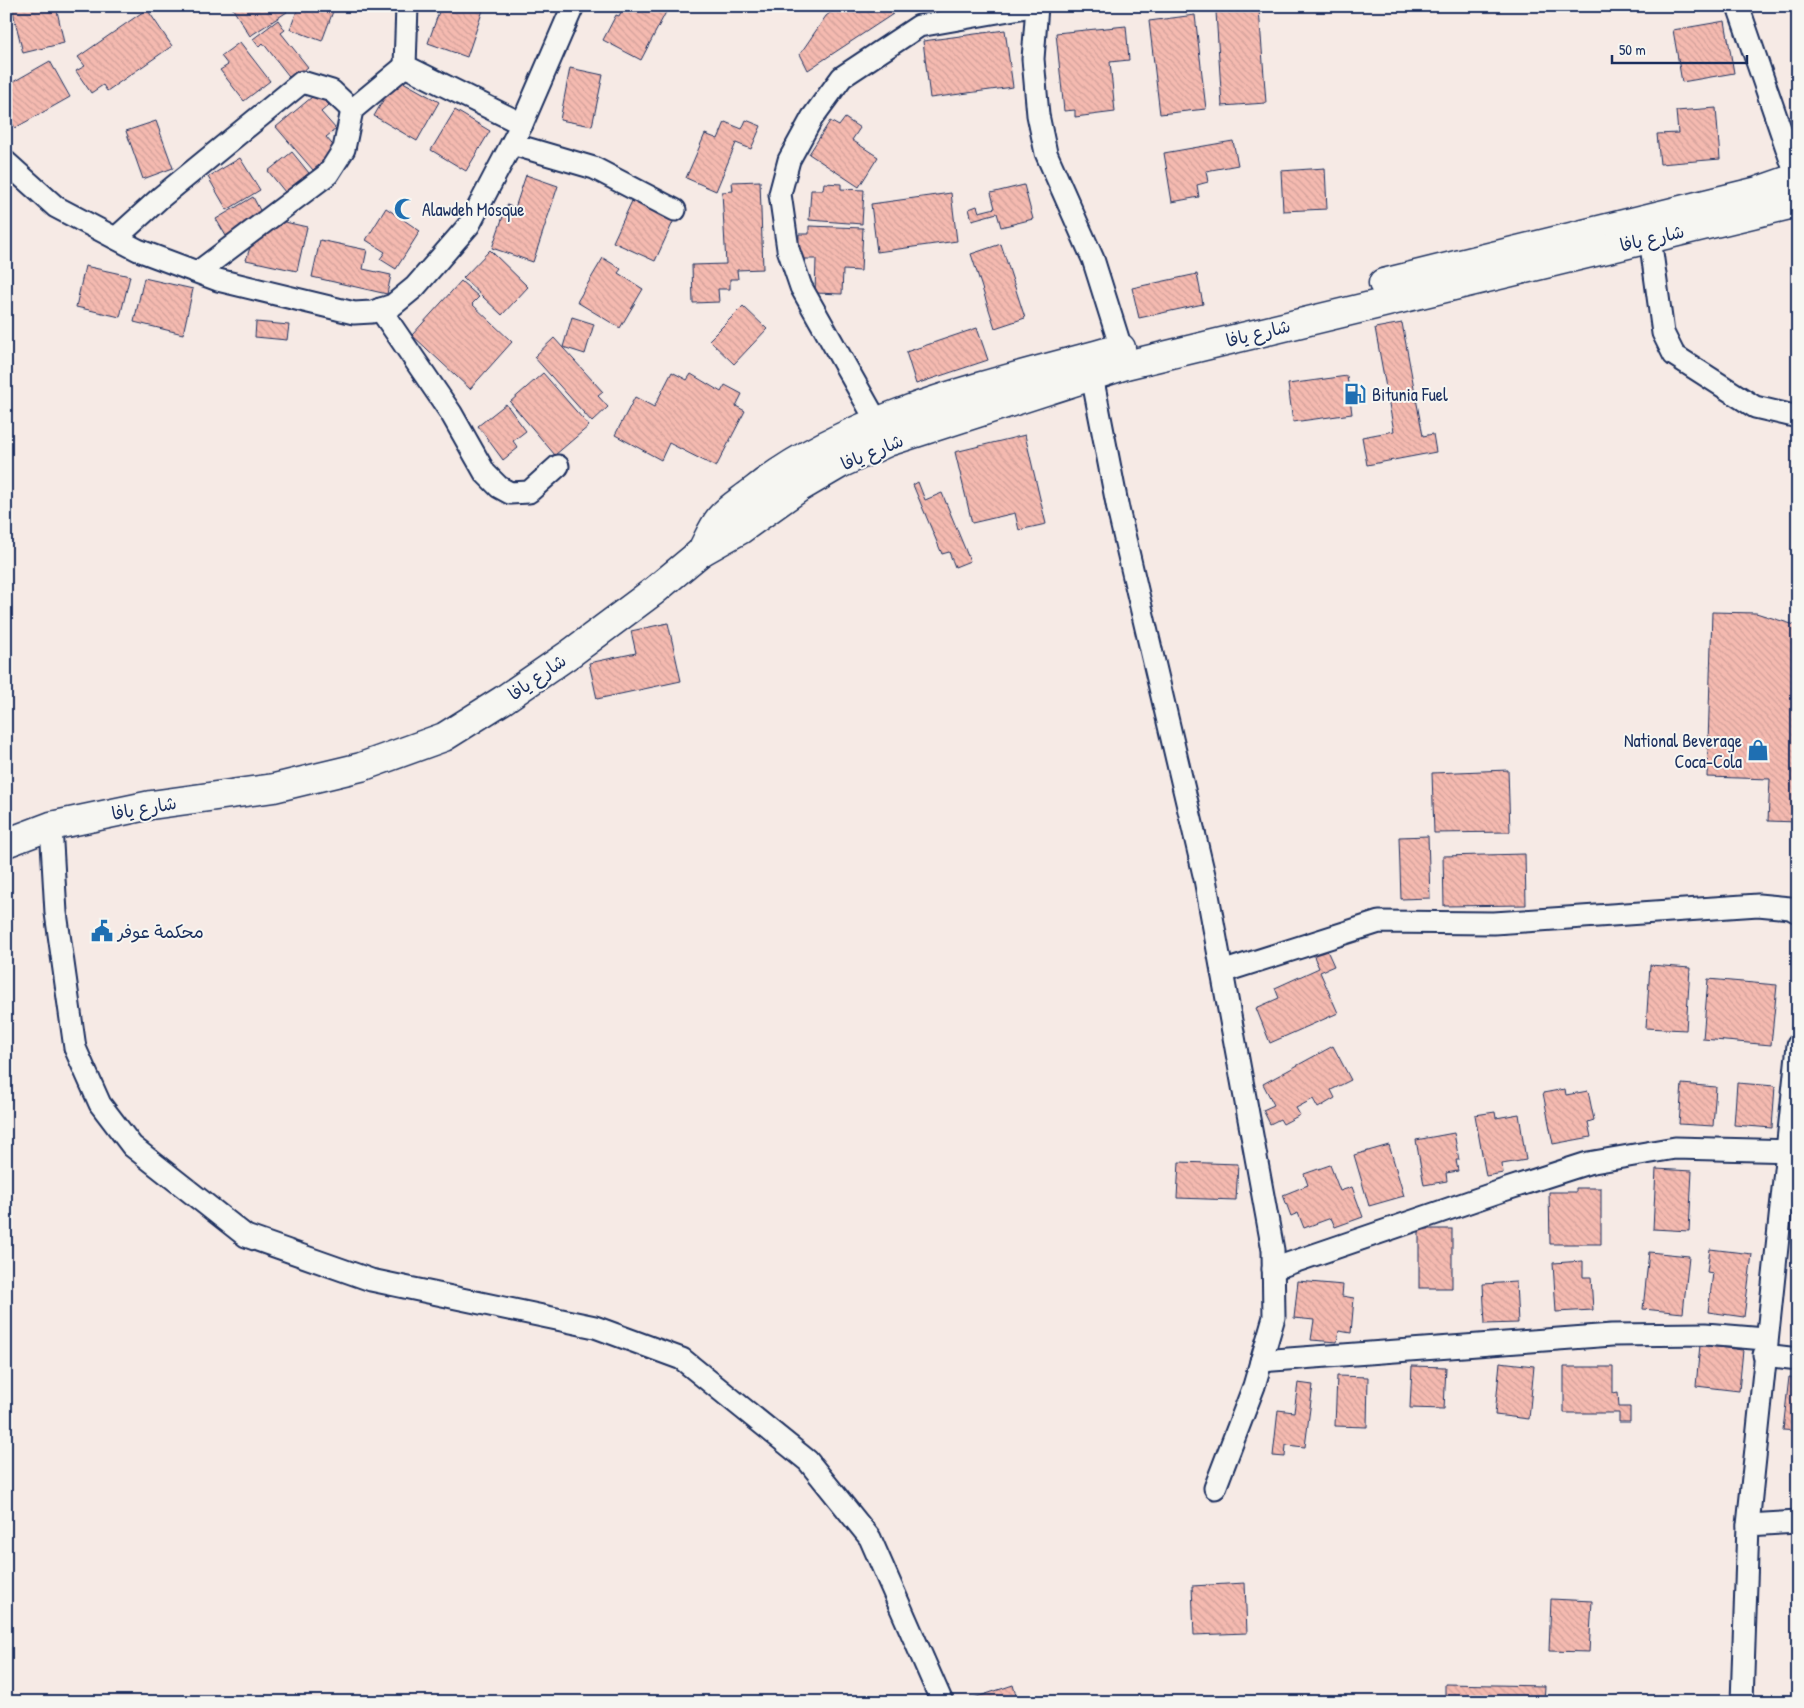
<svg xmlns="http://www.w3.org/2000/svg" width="1804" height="1708" font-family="'Patrick Hand','Playpen Sans Arabic',sans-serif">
<defs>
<pattern id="building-back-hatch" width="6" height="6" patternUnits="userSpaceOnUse" patternTransform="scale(1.25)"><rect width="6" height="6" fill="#f5bab0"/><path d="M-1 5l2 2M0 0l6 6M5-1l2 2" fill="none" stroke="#d1a09a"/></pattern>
</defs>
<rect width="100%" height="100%" fill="#f6eae5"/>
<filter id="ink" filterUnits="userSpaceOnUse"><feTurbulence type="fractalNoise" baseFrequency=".02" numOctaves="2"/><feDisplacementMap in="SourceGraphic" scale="10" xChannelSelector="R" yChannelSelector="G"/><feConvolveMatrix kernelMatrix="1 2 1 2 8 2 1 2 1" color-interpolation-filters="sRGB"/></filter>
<g filter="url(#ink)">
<g fill="url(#building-back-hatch)" stroke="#1b2f5e">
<path d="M21,6H56L64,43L23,53L12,8Z"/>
<path d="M231,6H283L287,12L250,36Z"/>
<path d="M299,6H335L322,41L290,29Z"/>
<path d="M441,6H475L483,10L467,57L428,43Z"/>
<path d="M624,6H656L666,12L641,60L603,40L616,15L619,16Z"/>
<path d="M839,6H888L893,14L808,70L800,54L826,16Z"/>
<path d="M147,9L172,46L107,91L103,85L91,93L76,71L85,66L78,57Z"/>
<path d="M1259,9L1266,103L1222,106L1216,12Z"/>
<path d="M1195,15L1206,109L1160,114L1149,21Z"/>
<path d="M278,20L285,30L281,33L308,67L292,80L263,43L259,47L253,39Z"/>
<path d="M1725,21L1734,73L1682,82L1673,30Z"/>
<path d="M1126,26L1129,60L1110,62L1115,112L1075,117V110L1064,111L1056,33Z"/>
<path d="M1005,30L1013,87L930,98L923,41Z"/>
<path d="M240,42L270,81L244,101L220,70L228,65L221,56Z"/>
<path d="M50,61L70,97L15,128L6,112V86Z"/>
<path d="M570,68L603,75L592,126L560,120Z"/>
<path d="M396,78L439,102L417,141L374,116Z"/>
<path d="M318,92L329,105L321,112L336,129L326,137L337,150L313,170L276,127Z"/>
<path d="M1716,108L1720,159L1660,164L1657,134L1678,133L1676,111Z"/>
<path d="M455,110L490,131L466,171L431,150Z"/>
<path d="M845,118L860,128L852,140L878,157L859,187L809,154L830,121L839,126Z"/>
<path d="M746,120L761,126L751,149L736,143L716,191L686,178L705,134L718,139L725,122L742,129Z"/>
<path d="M156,121L173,168L143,179L126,131Z"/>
<path d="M1233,141L1238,165L1206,171L1208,182L1197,185L1199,197L1172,202L1164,153Z"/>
<path d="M292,152L309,173L285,192L268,171Z"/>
<path d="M240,158L260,190L227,210L208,177Z"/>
<path d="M1325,168L1327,209L1283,211L1281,171Z"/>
<path d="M526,175L558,186L533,262L492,248L507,205L515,208Z"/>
<path d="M760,181L763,269L737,270L738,279H730V289H718L719,302L693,303L692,265L726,264L722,192L733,191L732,182Z"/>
<path d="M824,183L841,184V189L864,190L862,224L809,220L811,190H823Z"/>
<path d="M1024,185L1033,219L1001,227L997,213L972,220L969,209L977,206L979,212L995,208L991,193Z"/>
<path d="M951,193L957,241L877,252L871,204Z"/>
<path d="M253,197L262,214L226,236L216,219Z"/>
<path d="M632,201L674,220L655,261L613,242Z"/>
<path d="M386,208L420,231L396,269L380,259L385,252L366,240Z"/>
<path d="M276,220L307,227L297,271L246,260L253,238Z"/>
<path d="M809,226L863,228L861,271L843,270L842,294L815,293L816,259H798L799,234H809Z"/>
<path d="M320,240L367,250L363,269L391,275L387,294L312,277Z"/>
<path d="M1001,244L1025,318L995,328L971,254Z"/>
<path d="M490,250L528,287L502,315L463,278Z"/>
<path d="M603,258L621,269L618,273L643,289L620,328L577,302Z"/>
<path d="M85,266L130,276L120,317L76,307Z"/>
<path d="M1197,274L1203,304L1139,318L1132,288Z"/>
<path d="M144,278L193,289L183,334L134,322Z"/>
<path d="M461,281L479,297L472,304L512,342L470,389L412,335Z"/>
<path d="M743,306L767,329L734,364L709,340Z"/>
<path d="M572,317L594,324L585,354L563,347Z"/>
<path d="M256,322L289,325L287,340L255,337Z"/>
<path d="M1402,323L1423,436L1433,434L1436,452L1367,465L1362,437L1394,431L1375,328Z"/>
<path d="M977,328L988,360L916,384L906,352Z"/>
<path d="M554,338L603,392L598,396L608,407L592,422L534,357Z"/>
<path d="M672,372L687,380L691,374L721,392L725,385L742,394L736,406L745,411L716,467L669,443L661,460L615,435L635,397L654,407Z"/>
<path d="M543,373L589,426L555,455L510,402Z"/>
<path d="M1347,376L1352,414L1293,422L1288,384Z"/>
<path d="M506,404L526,431L513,441L518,448L503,460L478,426Z"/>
<path d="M1025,435L1046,524L1019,530L1015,513L972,523L955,452Z"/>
<path d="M918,482L925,500L942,493L970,561L955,567L949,552L942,554L913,485Z"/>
<path d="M1712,612L1756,613L1798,626V822L1768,821L1770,779L1707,777Z"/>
<path d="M668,623L681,681L597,699L589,663L636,653L631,631Z"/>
<path d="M1508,770L1510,832L1434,833L1432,773Z"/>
<path d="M1428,836L1430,898L1401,899L1399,837Z"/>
<path d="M1525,854L1526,905L1444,906L1443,856Z"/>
<path d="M1325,946L1334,966L1320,972L1338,1013L1270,1043L1256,1008L1279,998L1275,988L1319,968L1312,952Z"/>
<path d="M1650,965L1690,968L1686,1030L1646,1028Z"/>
<path d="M1708,979L1777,985L1771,1045L1703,1039Z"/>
<path d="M1333,1046L1351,1080L1331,1090L1335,1098L1318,1108L1313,1099L1296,1108L1300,1115L1283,1124L1280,1119L1270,1124L1263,1110L1274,1105L1263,1084Z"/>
<path d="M1737,1083L1775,1086L1772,1128L1734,1125Z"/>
<path d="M1682,1084L1716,1087L1713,1126L1679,1124Z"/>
<path d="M1565,1089L1566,1095L1588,1091L1594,1120L1588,1122L1591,1137L1553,1144L1543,1093Z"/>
<path d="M1495,1112L1496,1118L1519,1114L1526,1160L1502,1164L1503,1173L1486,1176L1475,1115Z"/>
<path d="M1454,1133L1459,1160H1456L1458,1171L1446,1173L1447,1181L1424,1185L1416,1140Z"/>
<path d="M1389,1145L1404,1196L1369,1206L1354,1155Z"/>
<path d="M1179,1162L1238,1164L1236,1200L1177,1198Z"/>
<path d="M1330,1165L1340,1191L1352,1187L1363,1217L1335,1227L1331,1218L1304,1228L1298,1213L1291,1216L1283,1195L1308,1185L1304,1174Z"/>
<path d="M1656,1169L1692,1171L1689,1231L1653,1229Z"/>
<path d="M1576,1188H1601V1244H1550L1549,1192H1576Z"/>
<rect x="1419" y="1229" width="33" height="59"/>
<path d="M1710,1249L1752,1254L1744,1317L1708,1312L1713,1273L1707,1272Z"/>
<path d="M1649,1252L1689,1256L1683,1313L1643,1309Z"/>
<path d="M1583,1261V1277H1591L1593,1310L1556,1312L1553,1263Z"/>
<path d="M1298,1281L1343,1285L1342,1296L1354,1298L1351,1333L1339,1331L1337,1342L1311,1340L1314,1320L1294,1318Z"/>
<path d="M1516,1282L1518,1323L1485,1324L1483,1284Z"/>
<path d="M1700,1345L1743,1350L1739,1391L1696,1386Z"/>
<path d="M1500,1362L1534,1366L1529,1419L1495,1415Z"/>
<path d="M1412,1366L1446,1367L1444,1409L1410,1408Z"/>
<path d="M1564,1367H1613V1393L1618,1392L1619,1407H1630V1422H1619V1413H1564Z"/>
<path d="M1337,1376L1368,1377L1367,1427L1335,1426Z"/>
<path d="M1789,1377L1798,1378V1431L1783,1430Z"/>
<path d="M1298,1383L1313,1385L1305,1447L1286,1445L1285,1457L1273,1456L1278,1410L1294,1412Z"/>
<path d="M1245,1583L1247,1633L1194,1635L1192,1586Z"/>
<path d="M1551,1599L1592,1601L1589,1652L1549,1651Z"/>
<path d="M1445,1684L1545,1686L1544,1702H1445Z"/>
<path d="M1013,1685L1018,1702H975L974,1698Z"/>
</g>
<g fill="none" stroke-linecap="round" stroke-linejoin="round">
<g stroke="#1b2f5e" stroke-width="25">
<g id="street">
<path d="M407,6L405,66L522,124"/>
<path d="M1037,6L1033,59L1038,115L1046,153L1093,259L1121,348"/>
<path d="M1738,6L1798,181"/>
<path d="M512,144L594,168L675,210"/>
<path d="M6,162L56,207L138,250L218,280L354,313L372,312L393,305L415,287L469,225L522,124L573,6"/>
<path d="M116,238L160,198L302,82L332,91L352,110"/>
<path d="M1650,238L1663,333L1674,355L1755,407L1798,417"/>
<path d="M198,272L328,174L344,149L352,110L405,66"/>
<path d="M380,309L451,413L485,473L499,487L510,493L529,492L558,466"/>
<path d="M1092,376L1118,509L1205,879L1273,1250L1274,1317L1254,1386L1215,1488"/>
<path d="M885,436L801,287L788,249L780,194L789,160L812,118L842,77L919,26L1032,6"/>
<path d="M51,826L56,913L75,1048L100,1104L132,1146L246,1236L371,1280L595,1327L682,1359L808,1461L870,1538L942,1702"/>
<path d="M1222,972L1379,922L1494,923L1758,905L1790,908L1798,912"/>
<path d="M1273,1269L1504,1190L1588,1163L1675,1148L1798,1151"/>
<path d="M1764,1355L1798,1359"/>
<path d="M1261,1361L1612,1335L1705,1334L1765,1339"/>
<path d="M1748,1525L1798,1522"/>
<path d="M1742,1702L1748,1525L1798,1045"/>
</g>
</g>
<g stroke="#1b2f5e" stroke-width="31">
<g id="secondary">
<path d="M1383,283L1758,191L1798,177"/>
<path d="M701,552C707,541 712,528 720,518C728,508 742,500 752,492C851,412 1000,382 1121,348"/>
<path d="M6,843L51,826L151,805L274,788L361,767L444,737L503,700L571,653L654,591L701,552L740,530L799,488L840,464L888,442L1126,365L1798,203"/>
</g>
</g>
<use href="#street" stroke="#f6f6f2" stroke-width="21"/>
<use href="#secondary" stroke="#f6f6f2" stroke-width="28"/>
</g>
</g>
<defs>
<g id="mosque-bare" transform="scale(1.725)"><path d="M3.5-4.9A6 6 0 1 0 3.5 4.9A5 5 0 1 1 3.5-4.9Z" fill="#1f6fb2" stroke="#f6f6f2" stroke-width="2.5" paint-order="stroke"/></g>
<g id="fuel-bare" transform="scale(1.725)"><path d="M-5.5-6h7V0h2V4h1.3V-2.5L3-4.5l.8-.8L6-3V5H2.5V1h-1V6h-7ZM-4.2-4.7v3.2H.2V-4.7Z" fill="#1f6fb2" stroke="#f6f6f2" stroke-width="2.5" paint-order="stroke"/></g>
<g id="shop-bare" transform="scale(1.725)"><path d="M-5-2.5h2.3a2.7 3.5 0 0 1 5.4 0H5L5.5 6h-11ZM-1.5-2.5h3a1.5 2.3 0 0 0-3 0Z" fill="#1f6fb2" stroke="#f6f6f2" stroke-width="2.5" paint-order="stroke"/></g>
<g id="civic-bare" transform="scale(1.725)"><path d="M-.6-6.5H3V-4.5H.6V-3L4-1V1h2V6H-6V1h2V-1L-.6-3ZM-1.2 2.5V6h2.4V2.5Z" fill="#1f6fb2" stroke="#f6f6f2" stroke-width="2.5" paint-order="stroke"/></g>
</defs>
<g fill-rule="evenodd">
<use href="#mosque-bare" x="405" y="209"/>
<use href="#fuel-bare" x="1355" y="394"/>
<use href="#shop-bare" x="1758" y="750"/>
<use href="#civic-bare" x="102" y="931"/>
</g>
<g text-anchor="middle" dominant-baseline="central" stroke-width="4" stroke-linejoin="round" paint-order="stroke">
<g font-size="18" fill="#1b2f5e" stroke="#f6f6f2" text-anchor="start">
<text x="422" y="209">Alawdeh Mosque</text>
<text x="1372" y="394">Bitunia Fuel</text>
<text x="1742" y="740" text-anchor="end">National Beverage<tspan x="1742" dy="21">Coca-Cola</tspan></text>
<text x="118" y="931">محكمة عوفر</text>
</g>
<g font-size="18" fill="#1b2f5e" stroke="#f6f6f2">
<text transform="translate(1652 238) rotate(-13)">شارع يافا</text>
<text transform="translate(1258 333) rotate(-14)">شارع يافا</text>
<text transform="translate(872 452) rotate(-23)">شارع يافا</text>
<text transform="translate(537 677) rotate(-35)">شارع يافا</text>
<text transform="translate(144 808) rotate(-10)">شارع يافا</text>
</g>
</g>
<rect width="1804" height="1708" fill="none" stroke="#f6f6f2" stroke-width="25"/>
<rect x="12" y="12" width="1779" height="1683" fill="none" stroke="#1b2f5e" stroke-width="2" filter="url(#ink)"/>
<path d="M1612 55v8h135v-8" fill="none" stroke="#1b2f5e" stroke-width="2.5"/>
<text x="1619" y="55" font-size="15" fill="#1b2f5e" stroke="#f6f6f2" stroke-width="4" paint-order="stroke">50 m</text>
</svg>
